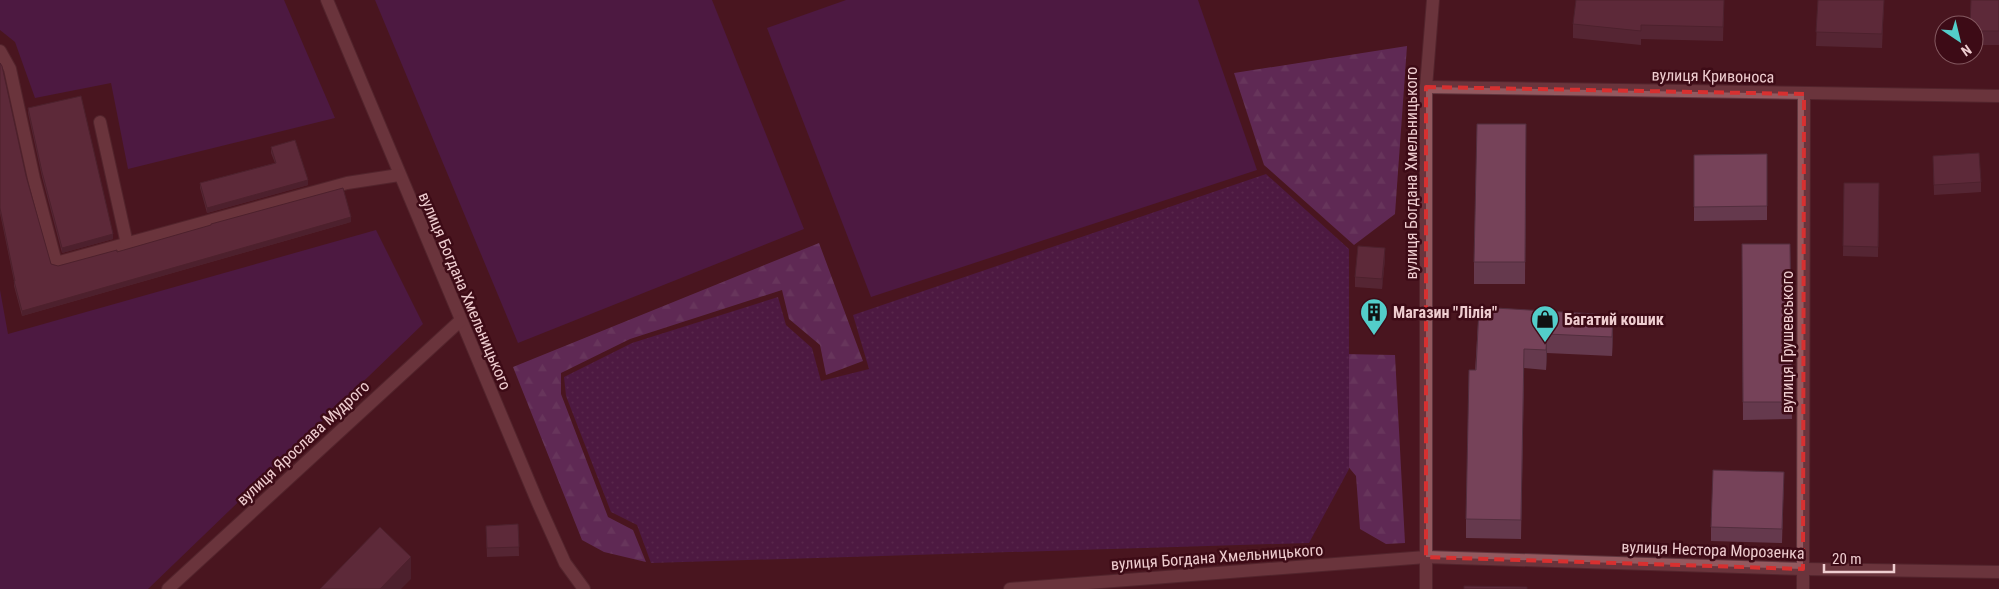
<svg xmlns="http://www.w3.org/2000/svg" width="1999" height="589" font-family="'Roboto Condensed',sans-serif">
<defs>
<pattern id="forest-firs" width="22" height="20" patternUnits="userSpaceOnUse" patternTransform="scale(1.25)"><rect width="22" height="20" fill="#7a4296"/><path d="M5 1l3.5 6h-7zM16 11l3.5 6h-7z" fill="#8d5ca4"/></pattern>
<pattern id="park-dots" width="8" height="8" patternUnits="userSpaceOnUse" patternTransform="scale(1.25)"><rect width="8" height="8" fill="#521d6b"/><path d="M2 2h.1M6 6h.1" fill="none" stroke="#6b3d7f" stroke-width="1.8" stroke-linecap="round"/></pattern>
</defs>
<rect width="100%" height="100%" fill="#49161f"/>
<g fill="#521d6b">
<path d="M0,0H284L335,118L128,169L111,83L35,98L15,42L0,30Z"/>
<path d="M375,0H712L804,229L518,343Z"/>
<path d="M846,0H1198L1257,170L871,297L767,28Z"/>
<path d="M376,230L423,324L148,589H0V290L8,334Z"/>
</g>
<g fill="url(#forest-firs)">
<path d="M1407,46L1395,214L1354,245L1264,165L1234,73Z"/>
<path d="M819,243L863,361L826,375L820,345L789,319L782,290L630,339L561,373V394L608,517L633,530L646,562L604,552L582,540L513,367Z"/>
<path d="M1342,354L1395,355L1405,543L1386,544L1360,529L1356,476L1341,458Z"/>
</g>
<path fill="url(#park-dots)" d="M1266,174L1349,249V469L1309,543L651,563L637,525L611,512L566,396L564,377L632,343L778,297L786,325L812,348L821,381L869,369L853,315Z"/>
<g fill="none" stroke-linecap="round" stroke-linejoin="round">
<g stroke="#5f353d" stroke-width="14">
<g id="minor">
<path d="M327,0L538,503L565,563L584,589"/>
<path d="M0,51L10,69L34,179L56,263L347,183L399,175"/>
<path d="M1426,87L1999,96"/>
<path d="M100,122L127,244"/>
<path d="M168,589L460,321"/>
<path d="M1010,589L1426,557L1803,569L1999,572"/>
<path d="M1426,589V87L1433,0"/>
<path d="M1803,589L1804,94"/>
</g>
</g>
<use href="#minor" stroke="#93595f" stroke-width="12"/>
</g>
<g fill="#65394d">
<path d="M1724,0L1723,41L1641,39V45L1573,38V24Z"/>
<path d="M1818,0H1884L1882,48L1816,46Z"/>
<path d="M1999,0V45H1974V25Z"/>
<path d="M0,63L26,176L51,264L58,266L117,252L351,222L22,316L14,286V281L0,213Z"/>
<path d="M28,108L113,239L62,253L42,177L28,113Z"/>
<path d="M1526,124L1525,284H1474V262Z"/>
<path d="M271,147L308,185L207,213L200,188V183L275,163L271,153Z"/>
<path d="M1767,154V220L1694,221V155Z"/>
<path d="M1933,156L1981,182V192L1934,195Z"/>
<path d="M1844,183H1879L1878,257L1843,256Z"/>
<path d="M1742,244H1790L1792,419L1743,420Z"/>
<path d="M1385,258L1382,289L1355,287V277Z"/>
<path d="M1479,307L1613,334L1612,356L1547,353L1546,370L1524,368L1521,539L1466,538V519Z"/>
<path d="M1784,472L1782,543L1711,541V527Z"/>
<path d="M518,524L519,556L487,557L486,526Z"/>
</g>
<g fill="#532e3e">
<path d="M308,180V185L207,213V208Z"/>
<path d="M351,217V222L22,316V311Z"/>
<path d="M113,234V239L62,253V248Z"/>
<path d="M1385,248V258L1382,289V279Z"/>
<path d="M1613,315V334L1612,356V337Z"/>
<path d="M1547,334V353L1546,370V350Z"/>
<path d="M411,557V579L401,589H380Z"/>
</g>
<g fill="#764259" stroke="#532e3e">
<path d="M1576,0H1724L1723,27L1641,25V31L1573,24Z"/>
<path d="M1818,0H1884L1882,34L1816,32Z"/>
<path d="M1971,0H1999V31H1974V25H1970Z"/>
<path d="M0,63L2,66L26,176L51,264L58,266L117,250V252L211,225V224L343,188L351,217L22,311L14,281H15L0,208Z"/>
<path d="M81,96L113,234L62,248L42,172L28,108Z"/>
<path d="M1477,124H1526L1525,262H1474Z"/>
<path d="M295,140L308,180L207,208L200,183L276,163L271,147Z"/>
<path d="M1979,153L1981,182L1934,185L1933,156Z"/>
<path d="M1767,154V206L1694,207V155Z"/>
<path d="M1844,183H1879L1878,247L1843,246Z"/>
<path d="M1742,244H1790L1792,402H1743Z"/>
<path d="M1358,246L1385,248L1382,279L1355,277Z"/>
<path d="M1479,307L1613,315L1612,337L1547,334L1546,350L1524,349L1521,520L1466,519L1469,370H1476Z"/>
<path d="M1713,470L1784,472L1782,529L1711,527Z"/>
<path d="M518,524L519,547L487,548L486,526Z"/>
<path d="M380,527L411,557L380,589H320Z"/>
<path d="M1464,586L1527,587V589H1464Z"/>
</g>
<path d="M0 0H1999V589H0ZM1426,87L1804,94L1803,569L1426,557Z" fill="#49161f" fill-opacity=".55" fill-rule="evenodd"/>
<path fill="none" stroke="#d73030" stroke-width="4" stroke-dasharray="10 6" stroke-linejoin="round" d="M1426,87L1804,94L1803,569L1426,557Z"/>
<defs>
<g id="building-pin" transform="scale(1.4375)"><path d="M0 17L-7.5 6A9.5 9.5 0 1 1 7.5 6Z" fill="#53cdca" stroke="#3d0b16"/><path d="M-4-6H4V6H1V3H-1V6H-4ZM-2.5-4.3h1.7v1.8h-1.7ZM.8-4.3h1.7v1.8H.8ZM-2.5-1h1.7V.8h-1.7ZM.8-1h1.7V.8H.8Z" fill="#111"/></g>
<g id="shop-pin" transform="scale(1.4375)"><path d="M0 17L-7.5 6A9.5 9.5 0 1 1 7.5 6Z" fill="#53cdca" stroke="#3d0b16"/><path d="M-5-2.5h2.3a2.7 3.5 0 0 1 5.4 0H5L5.5 6h-11ZM-1.5-2.5h3a1.5 2.3 0 0 0-3 0Z" fill="#111"/></g>
</defs>
<g fill-rule="evenodd">
<use href="#building-pin" x="1374" y="312"/>
<use href="#shop-pin" x="1545" y="319"/>
</g>
<g text-anchor="middle" dominant-baseline="central" stroke-width="5" stroke-linejoin="round" paint-order="stroke">
<g font-size="16" fill="#efcdd0" stroke="#3d0b16">
<text transform="translate(1713 76) rotate(1)">вулиця Кривоноса</text>
<text transform="translate(1411 173) rotate(-90)">вулиця Богдана Хмельницького</text>
<text transform="translate(465 291) rotate(67)">вулиця Богдана Хмельницького</text>
<text transform="translate(1787 342) rotate(-90)">вулиця Грушевського</text>
<text transform="translate(303 443) rotate(-43)">вулиця Ярослава Мудрого</text>
<text transform="translate(1713 550) rotate(2)">вулиця Нестора Морозенка</text>
<text transform="translate(1217 557) rotate(-4)">вулиця Богдана Хмельницького</text>
</g>
<g font-size="16" font-weight="bold" fill="#efcdd0" stroke="#3d0b16" text-anchor="start">
<text x="1393" y="312">Магазин "Лілія"</text>
<text x="1564" y="319">Багатий кошик</text>
</g>
</g>
<g transform="translate(1959 40) rotate(145)"><circle r="24" fill="#3d0b16" stroke="#845960"/>
<path d="M0-4L9 19L0 12L-9 19Z" fill="#53cdca"/>
<text y="-8" font-size="14" font-weight="bold" text-anchor="middle" fill="#efcdd0">N</text>
</g>
<path d="M1824 564v8h70v-8" fill="none" stroke="#efcdd0" stroke-width="2.5"/>
<text x="1832" y="564" font-size="15" fill="#efcdd0" stroke="#3d0b16" stroke-width="4" paint-order="stroke">20 m</text>
</svg>
